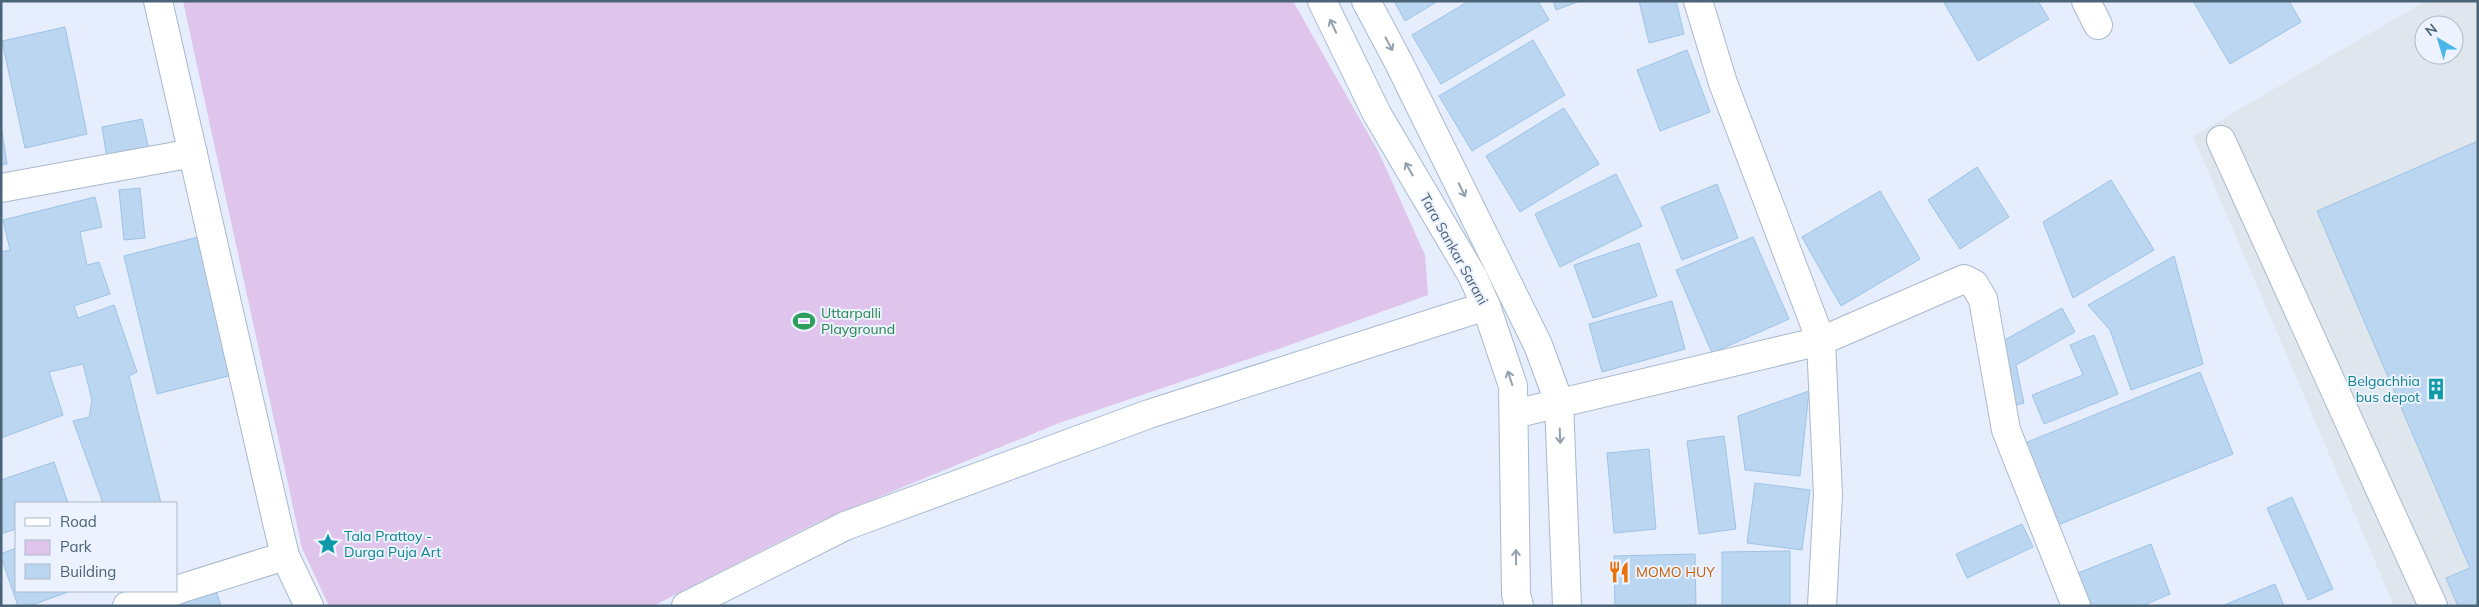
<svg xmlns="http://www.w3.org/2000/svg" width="2479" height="607" font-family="Mulish,sans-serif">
<rect width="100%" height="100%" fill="#e6edfd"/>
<path fill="#e0e6ed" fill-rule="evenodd" d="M2426,1H2478V606H2394L2193,136ZM2424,25H2454V55H2424Z"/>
<path fill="#dfc4eb" d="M183,1H1293L1379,153L1425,255L1428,295L1281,348L1059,423L818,522L653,606H329L302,548Z"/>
<g fill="#bbd6f1" stroke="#9dc3e6">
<path d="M1394,1H1438L1405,21Z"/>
<path d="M1469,1H1538L1549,20L1441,84L1412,35Z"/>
<path d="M1553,1H1580L1556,10Z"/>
<path d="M1639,1H1676L1684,34L1649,43Z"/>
<path d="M1943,1H2038L2049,19L1978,61Z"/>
<path d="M2193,1H2289L2301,22L2230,64Z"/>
<path d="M65,27L87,134L25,148L2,41Z"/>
<path d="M1533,40L1565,95L1472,151L1439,96Z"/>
<path d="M1687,50L1710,112L1660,131L1637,70Z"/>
<path d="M1564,108L1599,164L1520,212L1486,156Z"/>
<path d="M142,119L149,150L107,158L102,127Z"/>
<path d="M1,125L7,164L1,165Z"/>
<path d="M2478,141V606H2458L2446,578L2470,568L2317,211Z"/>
<path d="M1977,167L2009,217L1960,249L1928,200Z"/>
<path d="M1616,174L1642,226L1560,267L1535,214Z"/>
<path d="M2111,180L2154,250L2073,298L2043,222Z"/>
<path d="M1717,184L1738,238L1682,260L1661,207Z"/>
<path d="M140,188L145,238L124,240L119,190Z"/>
<path d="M1880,191L1920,259L1841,306L1802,237Z"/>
<path d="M95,197L102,227L80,232L87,265L99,262L110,294L74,306L78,318L114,305L137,372L129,376L161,503H103L73,421L89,417L92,400L83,364L49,372L63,415L1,438V252L10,250L3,220Z"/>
<path d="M198,237L232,375L157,394L124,256Z"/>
<path d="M1753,237L1789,319L1712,353L1676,270Z"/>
<path d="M1639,243L1657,296L1593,318L1574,265Z"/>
<path d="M2174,256L2203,364L2131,390L2110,330L2088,305Z"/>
<path d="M1672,301L1685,349L1602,372L1589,324Z"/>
<path d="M2062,308L2075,332L2016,365L2024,403L2015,405L2001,342Z"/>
<path d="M2094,335L2118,394L2044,424L2032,395L2083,375L2070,345Z"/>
<path d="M2200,372L2233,454L2053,527L2020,445Z"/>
<path d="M1809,391L1800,476L1745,470L1738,416Z"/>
<path d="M1724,436L1736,529L1699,534L1687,441Z"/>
<path d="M1649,449L1656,529L1614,533L1607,453Z"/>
<path d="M54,462L68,503H16V529L1,534V480Z"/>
<path d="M1755,483L1810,490L1802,550L1747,543Z"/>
<path d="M2292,497L2333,589L2308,600L2267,508Z"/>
<path d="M2022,524L2033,547L1967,578L1956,554Z"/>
<path d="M2151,544L2170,594L2142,606H2091L2078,573Z"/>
<path d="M16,548V591H71L29,606H18L1,557V554Z"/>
<path d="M1790,551V606H1722V552Z"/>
<path d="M1695,554L1696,606H1615L1614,556Z"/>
<path d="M2275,584L2284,606H2222Z"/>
<path d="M216,591L221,606H174Z"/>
</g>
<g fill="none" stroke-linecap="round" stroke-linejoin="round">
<g stroke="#a9b9cd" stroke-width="30">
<g id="street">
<path d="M158,1L276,518L285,556L309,606"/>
<path d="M2086,1L2098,25"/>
<path d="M2221,140L2433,606"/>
<path d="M1,188L193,153"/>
<path d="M1514,414L1821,341L1723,83L1698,1"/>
<path d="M176,590L285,556"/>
<path d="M127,606L175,591"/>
<path d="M1822,606L1828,495L1821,341L1964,279L1974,284L1983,299L2006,430L2076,606"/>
</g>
</g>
<g stroke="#a7bad0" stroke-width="30">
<g id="secondary">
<path d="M1322,1L1377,114L1473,277L1486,306L1513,386L1516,594L1519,606"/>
<path d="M1366,1L1399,63L1538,345L1559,402L1567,606"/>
<path d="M686,606L845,526L1149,414L1486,306"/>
</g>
</g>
<use href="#street" stroke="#fff" stroke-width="28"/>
<use href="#secondary" stroke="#fff" stroke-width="28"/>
</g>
<defs><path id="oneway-shaft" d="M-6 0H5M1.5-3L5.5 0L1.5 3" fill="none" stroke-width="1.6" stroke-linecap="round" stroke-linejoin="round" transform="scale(1.25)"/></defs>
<g stroke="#92a1ad">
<use href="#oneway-shaft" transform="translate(1333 26) rotate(-115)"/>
<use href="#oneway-shaft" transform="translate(1389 44) rotate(62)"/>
<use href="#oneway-shaft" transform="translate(1409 169) rotate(-120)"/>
<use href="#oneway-shaft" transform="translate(1462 190) rotate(64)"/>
<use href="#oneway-shaft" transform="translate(1510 378) rotate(-108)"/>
<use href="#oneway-shaft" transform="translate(1560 436) rotate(88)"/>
<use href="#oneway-shaft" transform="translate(1516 557) rotate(-91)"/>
</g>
<defs>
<g id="stadium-bare" transform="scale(1.725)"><path d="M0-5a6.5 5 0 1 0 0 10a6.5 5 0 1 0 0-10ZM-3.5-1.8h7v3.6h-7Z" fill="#2e9e5b" stroke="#edf2ff" stroke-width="2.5" paint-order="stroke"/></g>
<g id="building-bare" transform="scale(1.725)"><path d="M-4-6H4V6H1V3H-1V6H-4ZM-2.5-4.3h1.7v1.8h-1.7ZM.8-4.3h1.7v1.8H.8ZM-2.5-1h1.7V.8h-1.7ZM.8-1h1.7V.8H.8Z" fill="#0f9aa8" stroke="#edf2ff" stroke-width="2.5" paint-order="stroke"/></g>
<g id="sight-bare" transform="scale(1.725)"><path d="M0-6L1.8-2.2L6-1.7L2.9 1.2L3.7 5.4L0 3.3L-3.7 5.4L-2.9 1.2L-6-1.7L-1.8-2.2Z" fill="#0f9aa8" stroke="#edf2ff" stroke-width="2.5" paint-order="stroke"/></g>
<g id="restaurant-bare" transform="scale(1.725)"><path d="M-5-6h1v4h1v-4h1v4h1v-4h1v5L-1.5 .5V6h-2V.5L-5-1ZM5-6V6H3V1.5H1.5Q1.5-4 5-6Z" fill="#e8710a" stroke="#edf2ff" stroke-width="2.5" paint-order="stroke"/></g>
</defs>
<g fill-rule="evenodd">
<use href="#stadium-bare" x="804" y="321"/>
<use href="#building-bare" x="2436" y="389"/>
<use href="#sight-bare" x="328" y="544"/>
<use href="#restaurant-bare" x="1619" y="572"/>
</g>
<g text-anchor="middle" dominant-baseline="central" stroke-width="4" stroke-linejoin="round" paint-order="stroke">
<g font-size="14" fill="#4a6377" stroke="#edf2ff">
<text transform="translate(1454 249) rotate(61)">Tara Sankar Sarani</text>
</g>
<g font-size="14" fill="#27864d" stroke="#edf2ff" text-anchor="start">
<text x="821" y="313">Uttarpalli<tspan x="821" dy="16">Playground</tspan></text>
</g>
<g font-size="14" fill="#0d838f" stroke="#edf2ff" text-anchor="end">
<text x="2420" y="381">Belgachhia<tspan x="2420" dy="16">bus depot</tspan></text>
<text x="344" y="536" text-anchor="start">Tala Prattoy -<tspan x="344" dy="16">Durga Puja Art</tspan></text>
</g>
<g font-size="14" fill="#c56008" stroke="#edf2ff" text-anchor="start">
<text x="1636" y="572">MOMO HUY</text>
</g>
</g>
<rect width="2479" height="607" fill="none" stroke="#4a6377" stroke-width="5"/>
<rect x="15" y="502" width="162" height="90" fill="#edf2ff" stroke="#acb9c9"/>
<rect x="25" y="518" width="25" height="8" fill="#ffffff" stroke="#acb9c9"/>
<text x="60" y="527" font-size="15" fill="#4a6377">Road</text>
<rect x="25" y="540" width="25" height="15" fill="#dfc4eb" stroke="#acb9c9"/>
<text x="60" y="552" font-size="15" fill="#4a6377">Park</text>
<rect x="25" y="564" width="25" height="15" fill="#bbd6f1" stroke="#acb9c9"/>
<text x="60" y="577" font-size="15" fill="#4a6377">Building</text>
<g transform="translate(2439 40) rotate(322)"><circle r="24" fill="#edf2ff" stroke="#acb9c9"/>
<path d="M0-4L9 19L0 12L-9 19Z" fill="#49b6e9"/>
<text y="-8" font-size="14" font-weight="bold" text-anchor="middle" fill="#4a6377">N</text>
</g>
</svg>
